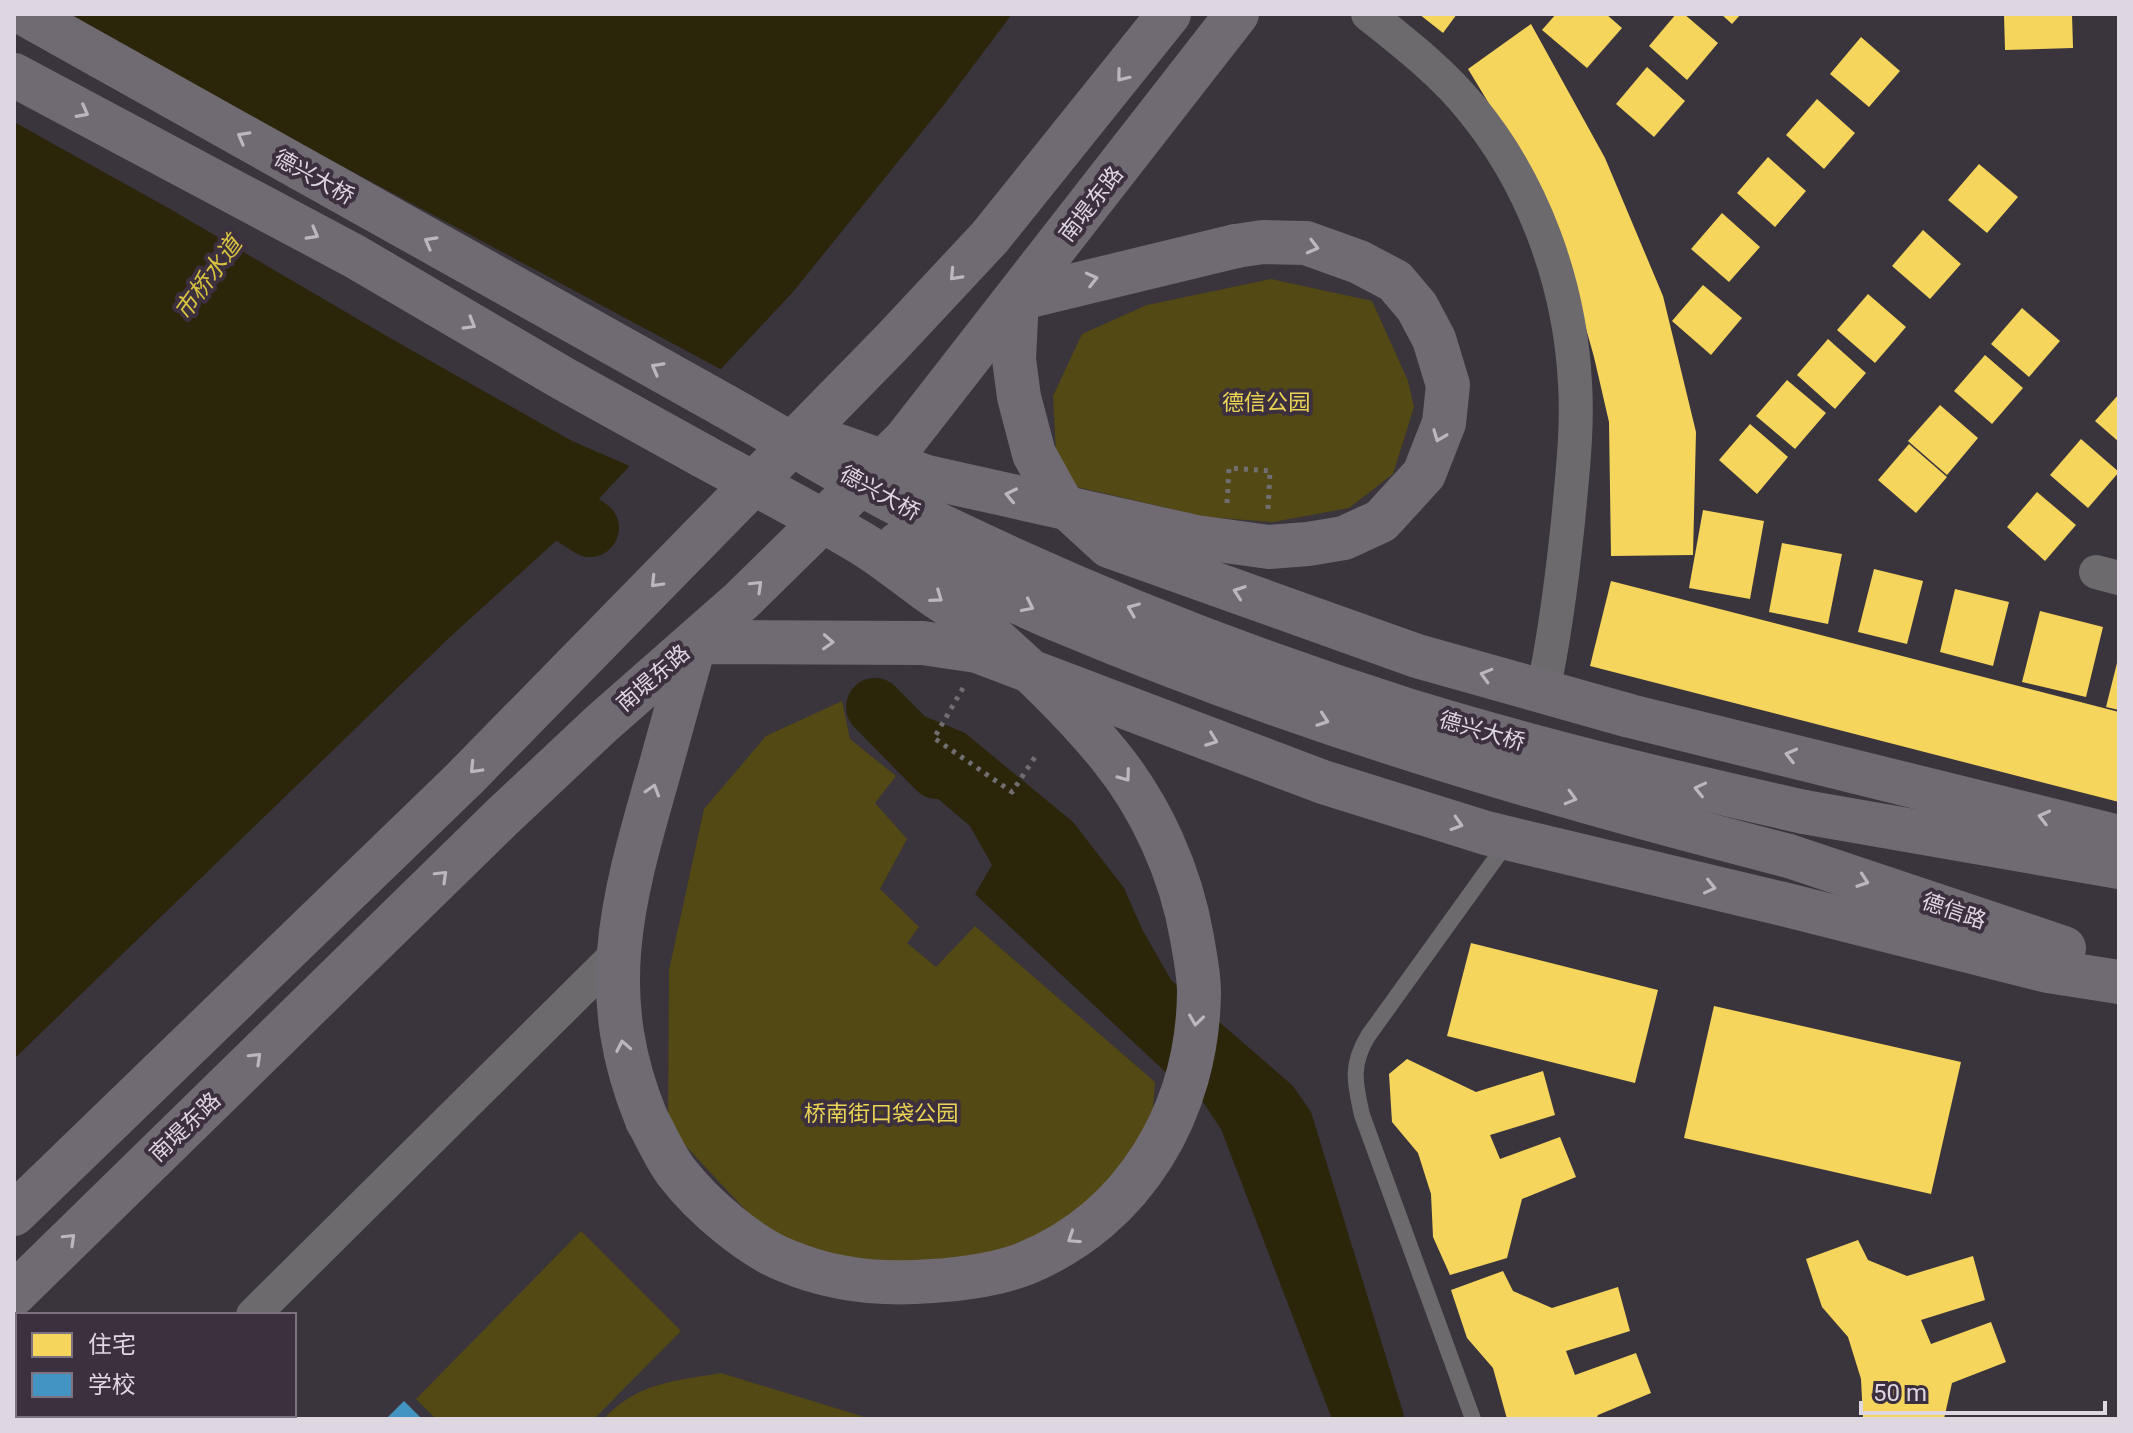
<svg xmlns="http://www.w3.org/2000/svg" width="2133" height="1433" font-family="Roboto,'Noto Sans SC',sans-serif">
<rect width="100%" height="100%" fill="#3a343c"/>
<g fill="#524914">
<path d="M1271,279L1372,301L1408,381L1414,407L1393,474L1349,508L1273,522L1206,517L1077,487L1056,453L1053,396L1082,334L1147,305Z"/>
<path d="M842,701L850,739L896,776L875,803L907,839L880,889L919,927L907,943L936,967L975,926L1155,1082L1153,1108L1127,1178L1045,1241L983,1263L843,1268L764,1230L668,1127L669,970L704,809L766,736Z"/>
<path d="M581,1231L681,1331L594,1419H436L416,1399Z"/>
<path d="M721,1373L871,1419H604C637,1382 676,1381 721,1373Z"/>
</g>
<g fill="#2b250a">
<path d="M14,14H1012L946,102L793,292L579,520L450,637L14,1059Z"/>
<path d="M884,714L924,716L965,733L1073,822L1124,888L1142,929L1171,980L1293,1086L1311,1112L1405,1419H1332L1221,1129L1203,1102L1174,1080L975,894L992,865L970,826L904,770L885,750Z"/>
</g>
<path fill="#3a343c" d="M14,14H59L724,371L632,467L572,441L390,338L170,209L14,122Z"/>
<g fill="#f6d55c">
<path d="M1419,14H1457L1443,33Z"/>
<path d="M1556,14H1606L1622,28L1587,68L1542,30Z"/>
<path d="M1676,14H1684L1718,43L1687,80L1649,46Z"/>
<path d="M1721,14H1741L1732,24Z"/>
<path d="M2004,14H2072L2073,48L2005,50Z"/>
<path d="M1531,24L1605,158L1663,296L1696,432L1693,555L1611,556L1609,422L1594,357L1571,275L1519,153L1468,69Z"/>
<path d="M1861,37L1900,71L1869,107L1830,74Z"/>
<path d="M1647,67L1685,101L1654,137L1616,104Z"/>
<path d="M1817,99L1855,133L1824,169L1786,135Z"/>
<path d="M1768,157L1806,191L1775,227L1737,193Z"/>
<path d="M1979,164L2018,197L1987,233L1948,200Z"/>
<path d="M1722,213L1760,247L1729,282L1691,249Z"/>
<path d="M1923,230L1961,264L1930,299L1892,266Z"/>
<path d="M1703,285L1742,318L1711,355L1672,321Z"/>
<path d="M1868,294L1906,327L1875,363L1837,330Z"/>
<path d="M2022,308L2060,341L2029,377L1991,344Z"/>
<path d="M1828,339L1866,373L1835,409L1797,375Z"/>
<path d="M1985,355L2023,388L1992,424L1954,391Z"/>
<path d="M1787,380L1826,413L1795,449L1756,416Z"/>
<path d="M2119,394V442L2095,421Z"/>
<path d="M1940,405L1978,438L1947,475L1908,441Z"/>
<path d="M1750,424L1788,457L1757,494L1719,460Z"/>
<path d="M2081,439L2119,472L2088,508L2050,475Z"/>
<path d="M1909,444L1947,477L1916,513L1878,480Z"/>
<path d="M2037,492L2076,525L2045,561L2007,527Z"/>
<path d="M1703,510L1764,521L1750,599L1689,588Z"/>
<path d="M1782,543L1842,554L1828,624L1769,612Z"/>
<path d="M1874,569L1923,581L1907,644L1858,632Z"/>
<path d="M1611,581L2119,712V802L1590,666Z"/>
<path d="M1955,589L2009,602L1993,666L1940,652Z"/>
<path d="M2040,611L2103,627L2086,697L2022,682Z"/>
<path d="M2118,659L2119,660V710L2106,707Z"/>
<path d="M1471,943L1658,990L1635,1083L1447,1036Z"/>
<path d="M1714,1006L1961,1062L1931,1194L1684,1138Z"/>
<path d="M1407,1059L1476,1092L1543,1071L1555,1115L1490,1135L1500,1159L1560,1137L1576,1177L1522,1199L1507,1258L1450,1275L1433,1237L1431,1194L1418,1153L1392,1122L1389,1074Z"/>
<path d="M1858,1240L1868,1260L1907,1276L1973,1256L1985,1300L1921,1320L1931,1344L1991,1322L2006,1362L1952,1383L1944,1419H1863L1861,1379L1848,1337L1822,1307L1806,1259Z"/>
<path d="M1503,1271L1513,1291L1552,1308L1618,1287L1630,1331L1566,1351L1575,1375L1636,1353L1651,1393L1598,1415L1596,1419H1507L1493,1368L1467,1338L1451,1290Z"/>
</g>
<path fill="#4393c3" d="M404,1401L422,1419H386Z"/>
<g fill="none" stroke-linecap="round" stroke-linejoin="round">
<g stroke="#2b250a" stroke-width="58">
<path d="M512,477L590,528"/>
<path d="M875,707L937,770"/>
</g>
<g stroke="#716e72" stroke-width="5" stroke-dasharray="4 6" stroke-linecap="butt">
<path d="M1227,503L1229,468L1270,471L1268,509"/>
<path d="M963,688L934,738L1012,792L1035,757"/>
</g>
<path stroke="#6d6a6e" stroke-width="16" d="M1473,1419L1362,1115C1355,1083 1350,1066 1368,1036L1509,840"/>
<g stroke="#6d6a6e" stroke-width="34">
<path d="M1368,14C1404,43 1442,72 1471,108C1534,184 1570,285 1575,383C1578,429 1572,477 1568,522C1562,579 1555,636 1543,691"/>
<path d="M2096,572L2119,578"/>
<path d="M253,1315L618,953"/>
<path d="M145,1419L149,1415"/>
</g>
<g stroke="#706b72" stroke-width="44">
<path d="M25,14L725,406"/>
<path d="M14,75L354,256L564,379L703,456"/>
<path d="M1236,246L1017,299L1014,359L1019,397L1034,454L1060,501L1109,546L1417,656L1630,716L2119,837"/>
<path d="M1804,812L2119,867"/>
<path d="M1789,856L2064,948"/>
<path d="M647,1120C594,992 623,898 659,772C671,729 683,685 695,642L923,643L977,651L1323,782L1486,833L1783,904L2048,971L2119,982"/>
<path d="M14,1214L464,779L891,343L990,237L1169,14"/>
<path d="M14,1294L501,818L601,724L742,600L905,440L1237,14"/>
</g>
<g stroke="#706b72" stroke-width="44">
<path d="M725,406C800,448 874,495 952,531C1098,601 1252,661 1407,710C1537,750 1671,782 1804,812"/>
<path d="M839,446L927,477L1196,537L1269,547L1308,544L1344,538L1381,521L1424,474L1444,423L1448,385L1434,339L1417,307L1395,281L1359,262L1306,243L1263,242L1236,246"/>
<path d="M898,544C953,570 1007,599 1063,622C1298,721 1542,793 1789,856"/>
<path d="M647,1120C657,1137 665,1158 678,1174C702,1205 750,1247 787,1261C832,1280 884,1285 932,1281C963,1279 995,1275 1024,1264C1135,1219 1198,1110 1199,992C1199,974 1195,956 1192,938C1181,873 1151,806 1109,755C1075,713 1024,663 982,628C964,614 943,602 924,588C903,573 883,556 861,543C809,512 756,485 703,456"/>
</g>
</g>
<defs><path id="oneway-chevron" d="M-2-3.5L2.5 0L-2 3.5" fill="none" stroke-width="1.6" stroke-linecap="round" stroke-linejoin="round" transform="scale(2)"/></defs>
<g stroke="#bdb6bf">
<use href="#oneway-chevron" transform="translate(1122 76) rotate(129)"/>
<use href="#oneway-chevron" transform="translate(83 112) rotate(28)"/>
<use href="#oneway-chevron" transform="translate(243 137) rotate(-151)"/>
<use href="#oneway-chevron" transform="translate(313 234) rotate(29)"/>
<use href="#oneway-chevron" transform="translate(430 242) rotate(-151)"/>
<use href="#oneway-chevron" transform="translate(1313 247) rotate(15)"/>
<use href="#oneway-chevron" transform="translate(955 275) rotate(133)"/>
<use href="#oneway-chevron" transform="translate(1092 279) rotate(-14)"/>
<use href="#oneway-chevron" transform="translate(470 324) rotate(30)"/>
<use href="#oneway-chevron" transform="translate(657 368) rotate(-151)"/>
<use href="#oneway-chevron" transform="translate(1439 436) rotate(111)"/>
<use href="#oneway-chevron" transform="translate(1011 495) rotate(-168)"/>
<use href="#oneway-chevron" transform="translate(656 582) rotate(134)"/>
<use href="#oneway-chevron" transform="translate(757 586) rotate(-44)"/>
<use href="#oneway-chevron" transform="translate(1239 592) rotate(-161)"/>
<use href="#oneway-chevron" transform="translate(937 597) rotate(35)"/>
<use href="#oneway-chevron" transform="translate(1028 606) rotate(26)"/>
<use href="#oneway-chevron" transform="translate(1133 609) rotate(-158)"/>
<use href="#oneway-chevron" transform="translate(828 642) rotate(3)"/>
<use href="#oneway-chevron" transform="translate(1486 675) rotate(-164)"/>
<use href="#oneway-chevron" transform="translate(1323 720) rotate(19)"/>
<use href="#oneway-chevron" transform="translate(1212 740) rotate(21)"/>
<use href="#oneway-chevron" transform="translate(1791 755) rotate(-166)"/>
<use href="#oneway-chevron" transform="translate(475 768) rotate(134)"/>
<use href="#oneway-chevron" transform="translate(1125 776) rotate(54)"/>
<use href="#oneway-chevron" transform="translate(1700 789) rotate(-167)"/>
<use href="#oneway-chevron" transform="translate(653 790) rotate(-73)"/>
<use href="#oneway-chevron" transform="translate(1571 798) rotate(16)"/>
<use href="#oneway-chevron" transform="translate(2044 817) rotate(-166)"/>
<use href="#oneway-chevron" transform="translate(1457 824) rotate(17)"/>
<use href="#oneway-chevron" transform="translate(442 876) rotate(-44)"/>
<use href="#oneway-chevron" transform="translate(1863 881) rotate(19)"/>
<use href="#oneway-chevron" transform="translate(1710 887) rotate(13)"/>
<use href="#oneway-chevron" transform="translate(1196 1020) rotate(98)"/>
<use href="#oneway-chevron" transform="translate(623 1046) rotate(-101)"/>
<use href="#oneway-chevron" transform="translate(256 1058) rotate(-44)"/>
<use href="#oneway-chevron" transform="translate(1073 1238) rotate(147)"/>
<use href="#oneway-chevron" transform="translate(70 1239) rotate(-44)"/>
</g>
<g text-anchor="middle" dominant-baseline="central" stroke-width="8" stroke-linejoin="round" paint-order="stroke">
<g font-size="22" fill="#ded6e0" stroke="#3c303f">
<text transform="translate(314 177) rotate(29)">德兴大桥</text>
<text transform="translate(1091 204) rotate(-52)">南堤东路</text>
<text transform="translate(880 493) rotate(29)">德兴大桥</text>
<text transform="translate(653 678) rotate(-41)">南堤东路</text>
<text transform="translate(1482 731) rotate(16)">德兴大桥</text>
<text transform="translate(1954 911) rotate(19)">德信路</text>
<text transform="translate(185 1127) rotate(-44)">南堤东路</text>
</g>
<g font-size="22" fill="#ebd453" stroke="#3c303f">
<text x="1266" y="402">德信公园</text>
<text x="881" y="1113">桥南街口袋公园</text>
</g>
<g font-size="24" font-style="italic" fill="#d9c33f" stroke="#3c303f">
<text transform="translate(208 278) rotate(-54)">市桥水道</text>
</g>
</g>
<rect width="2133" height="1433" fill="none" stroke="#ded6e0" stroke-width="32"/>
<rect x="16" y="1313" width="280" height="104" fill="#3c303f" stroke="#7d727f" stroke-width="2"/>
<rect x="32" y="1333" width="40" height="24" fill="#f6d55c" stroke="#7d727f" stroke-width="2"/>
<text x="88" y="1353" font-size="24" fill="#ded6e0">住宅</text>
<rect x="32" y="1373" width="40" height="24" fill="#4393c3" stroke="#7d727f" stroke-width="2"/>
<text x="88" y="1393" font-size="24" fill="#ded6e0">学校</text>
<path d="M1861 1401v12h244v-12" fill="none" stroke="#ded6e0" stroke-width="4"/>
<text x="1873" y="1401" font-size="24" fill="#ded6e0" stroke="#3c303f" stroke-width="6" paint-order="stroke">50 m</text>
</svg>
